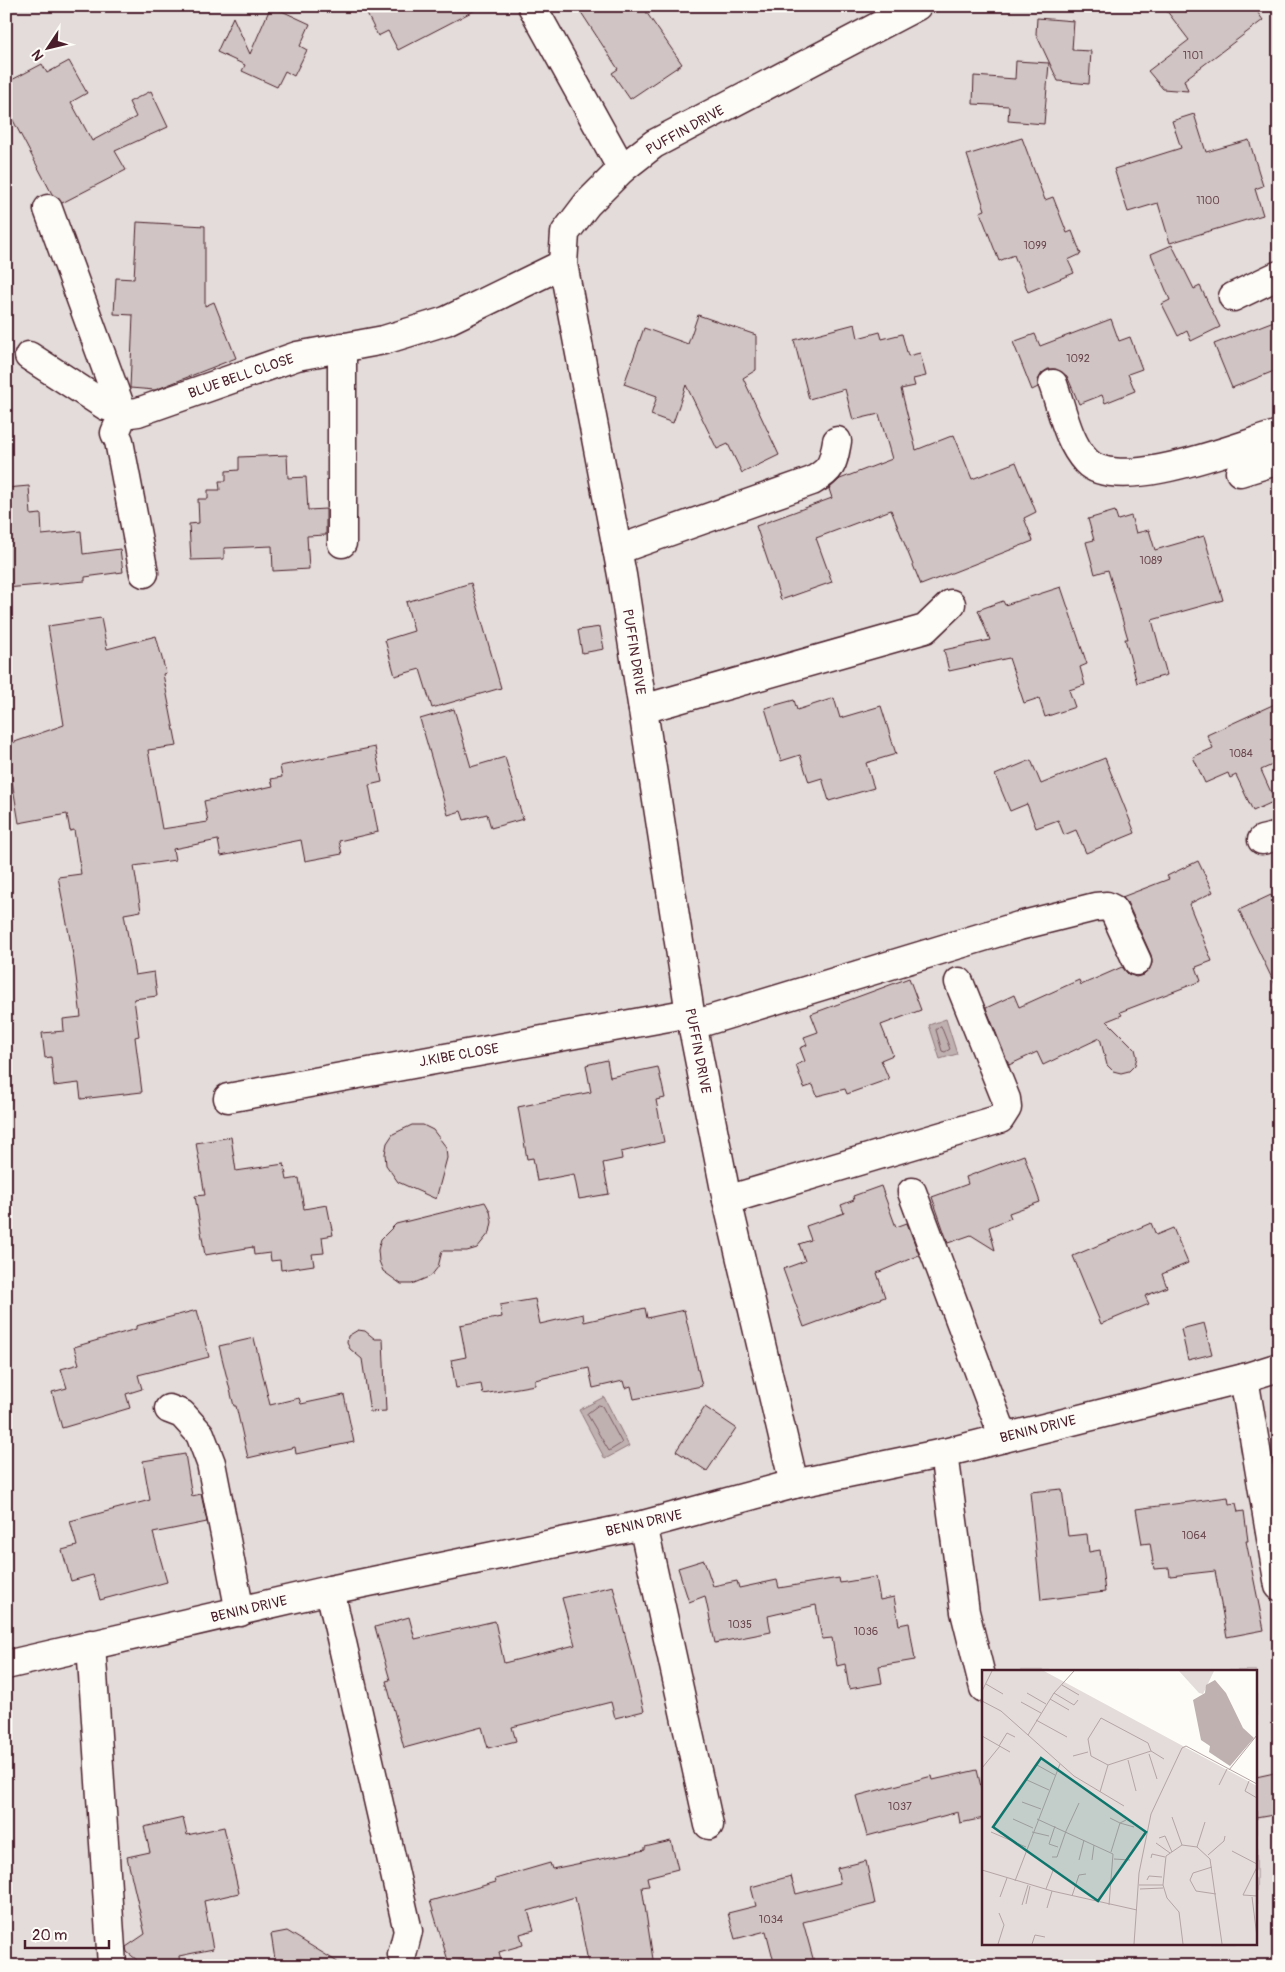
<svg xmlns="http://www.w3.org/2000/svg" width="1285" height="1972" font-family="Pangolin,sans-serif">
<rect width="100%" height="100%" fill="#fdfcf7"/>
<filter id="ink" filterUnits="userSpaceOnUse"><feTurbulence type="fractalNoise" baseFrequency=".02" numOctaves="2"/><feDisplacementMap in="SourceGraphic" scale="10" xChannelSelector="R" yChannelSelector="G"/><feConvolveMatrix kernelMatrix="1 2 1 2 8 2 1 2 1" color-interpolation-filters="sRGB"/></filter>
<g filter="url(#ink)">
<path fill="#e3dcda" stroke="#967e82" fill-rule="evenodd" d="M6,6H1279V1966H6ZM984,1671H1256V1943H984Z"/>
<g fill="#c0b1b1" stroke="#91777b">
<path d="M946,1019L957,1054L940,1059L929,1025Z"/>
<path d="M604,1397L629,1446L605,1459L579,1410Z"/>
</g>
<g fill="none" stroke-linecap="round" stroke-linejoin="round">
<g stroke="#795961" stroke-width="1">
<path d="M941,1026L950,1049L945,1052L942,1051L936,1030Z"/>
<path d="M599,1405L602,1406L622,1443L609,1451L587,1414Z"/>
</g>
</g>
<g fill="#d0c5c4" stroke="#4a1f2b">
<path d="M271,6L310,24L300,46L307,50L294,76L285,71L277,87L242,71L245,65L217,52L233,17L250,54Z"/>
<path d="M363,6H483L398,50L388,31L378,36Z"/>
<path d="M577,6H642L682,64L630,99L612,73L618,69Z"/>
<path d="M1163,6H1253L1263,20L1184,80L1188,91L1163,89L1148,71L1189,40Z"/>
<path d="M1037,18L1074,21L1072,50L1091,51L1089,84L1058,81L1036,34Z"/>
<path d="M69,61L87,93L71,102L92,141L136,117L129,102L151,91L168,127L115,151L126,170L62,203L52,194L6,107V83L42,64L47,73Z"/>
<path d="M1016,61L1049,63L1044,124L1008,121L1009,106L973,104L974,76L1015,79Z"/>
<path d="M1194,114L1206,152L1249,140L1263,186L1255,189L1263,215L1170,243L1158,203L1128,212L1114,169L1181,148L1172,121Z"/>
<path d="M1022,138L1045,200L1053,197L1067,233L1072,231L1081,254L1068,260L1074,273L1028,292L1014,255L999,261L980,212L985,210L967,155Z"/>
<path d="M137,222L205,226V306L214,302L236,358L155,390L130,388L133,315L114,314L116,278L134,279Z"/>
<path d="M1172,245L1194,289L1200,286L1220,327L1191,341L1187,331L1178,336L1162,304L1170,300L1151,254Z"/>
<path d="M698,315L756,335V370L743,378L779,455L742,473L728,444L717,449L686,385L673,423L651,415L657,396L624,384L644,328L688,344Z"/>
<path d="M1111,319L1119,341L1130,337L1142,369L1128,374L1135,391L1105,403L1102,395L1079,404L1067,376L1056,369H1048L1042,373L1038,380V387L1032,390L1013,342L1035,334L1040,346Z"/>
<path d="M1279,319V369L1232,388L1214,344Z"/>
<path d="M855,324L858,338L880,332L882,339L902,334L908,356L920,353L926,376L913,379L915,386L901,389L916,450L954,435L972,479L1016,462L1036,512L1024,518L1033,541L921,585L891,510L816,538L832,582L781,600L756,526L832,498L829,489L840,479L892,459L879,414L853,420L845,389L809,399L794,340Z"/>
<path d="M287,455L288,478L306,477L308,510L326,509V535L307,536L309,569L273,571L272,546L224,548V559L191,560L189,524L199,523L198,499H208V490H220L219,481H226V471L239,470V457Z"/>
<path d="M29,486L31,515L41,514L42,535L81,531L83,554L120,549L123,572L85,577V581L6,588V488Z"/>
<path d="M1115,511L1118,520L1131,516L1136,533L1149,530L1155,550L1204,536L1223,600L1152,620L1167,675L1137,683L1125,639H1128L1108,570L1095,574L1086,542L1094,540L1088,519Z"/>
<path d="M471,583L501,688L432,708L420,669L395,676L385,640L414,631L406,602Z"/>
<path d="M1061,587L1087,664L1080,667L1085,685L1069,690L1075,707L1045,717L1039,698L1024,703L1009,658L949,671L944,650L990,640L978,610L1003,601L1005,605Z"/>
<path d="M101,618L107,649L156,636L166,673L163,674L177,746L148,750L162,829L208,822L204,801L273,786L271,779L282,777L280,766L375,747L382,782L369,785L378,832L339,841L342,854L305,861L301,840L221,856L218,840L173,849L175,860L134,866L141,911L124,914L135,975L154,972L157,996L134,999L139,1036L135,1037L142,1092L81,1099L79,1083L54,1086L51,1057L45,1058L42,1033L64,1031L63,1019L81,1017L74,960L58,877L81,874L74,830L70,831L67,814L19,823L6,745L64,725L48,626Z"/>
<path d="M600,627L604,649L582,653L578,630Z"/>
<path d="M834,698L840,718L881,706L896,754L866,763L874,788L829,801L822,778L809,782L800,755L781,761L765,708L794,700L797,710Z"/>
<path d="M1279,702V762L1261,770L1275,801L1253,811L1236,775L1230,778L1228,773L1205,783L1193,757L1213,748L1207,735Z"/>
<path d="M454,709L471,767L505,757L523,819L491,828L487,814L464,820L461,811L448,815L420,719Z"/>
<path d="M1105,758L1135,833L1086,853L1076,830L1064,835L1058,820L1036,828L1027,804L1010,811L995,775L1031,760L1041,784Z"/>
<path d="M1198,861L1213,892L1189,904L1212,961L1196,967L1201,981L1120,1012L1122,1015L1107,1021L1135,1049L1137,1057L1135,1065L1129,1071L1121,1073L1113,1071L1107,1065L1100,1038L1043,1065L1037,1052L1009,1065L986,1008L1014,995L1019,1007L1079,980L1081,985L1122,967L1128,974L1136,977L1144,975L1149,970L1152,963L1151,955L1127,902L1122,897L1169,879L1167,876Z"/>
<path d="M1271,895L1279,913V993L1239,910Z"/>
<path d="M909,978L921,1010L881,1025L893,1055L881,1060L889,1079L847,1094L845,1089L817,1096L813,1085L804,1088L796,1065L805,1061L800,1048L807,1045L804,1037L818,1032L811,1014Z"/>
<path d="M607,1060L610,1077L658,1067L665,1098L656,1100L664,1142L621,1152L622,1159L603,1163L609,1194L579,1199L574,1174L537,1181L533,1158L527,1159L518,1107L591,1092L586,1065Z"/>
<path d="M412,1125H423L433,1130L446,1147L447,1158L436,1199L398,1182L386,1165L385,1154L387,1143L393,1134Z"/>
<path d="M231,1137L236,1171L284,1164L287,1180L299,1178L304,1209L327,1205L333,1235L322,1237L324,1253L312,1254L314,1265L281,1270L280,1260L271,1261L270,1253L254,1255L253,1247L205,1255L195,1196L205,1195L196,1143Z"/>
<path d="M1024,1155L1040,1202L1009,1213L1011,1218L989,1227L995,1250L971,1235L948,1243L932,1197L968,1184L966,1177Z"/>
<path d="M881,1186L896,1227L907,1223L919,1255L877,1273L885,1297L804,1327L783,1269L805,1261L799,1244L811,1240L806,1226L844,1213L841,1205L854,1200L853,1196Z"/>
<path d="M485,1202L490,1211L492,1222L490,1232L477,1248L467,1251H442L438,1267L431,1276L412,1284H401L383,1271L379,1261L378,1250L381,1239L396,1224Z"/>
<path d="M1151,1223L1156,1235L1173,1228L1188,1263L1162,1274L1167,1287L1145,1296L1149,1304L1101,1324L1073,1256Z"/>
<path d="M535,1299L540,1324L583,1314L584,1322L645,1308L647,1318L684,1310L702,1386L634,1399L631,1386L625,1388L623,1381L593,1388L589,1368L535,1380V1385L483,1394L481,1384L456,1388L451,1360L466,1357L460,1325L502,1317L500,1305Z"/>
<path d="M197,1310L209,1357L138,1375L142,1389L126,1394L130,1408L62,1428L52,1392L67,1388L61,1369L79,1364L74,1347L136,1329V1326Z"/>
<path d="M1204,1323L1212,1354L1188,1360L1181,1329Z"/>
<path d="M358,1330L365,1331L375,1339H383L386,1411L370,1412L362,1359L350,1349L347,1343L348,1336Z"/>
<path d="M254,1338L270,1405L299,1398L301,1404L344,1395L354,1442L296,1454L295,1447L248,1458L236,1406H234L219,1346Z"/>
<path d="M705,1407L736,1428L707,1471L676,1451Z"/>
<path d="M185,1454L192,1496L201,1494L207,1522L153,1533L167,1582L100,1600L93,1575L71,1581L62,1550L77,1546L70,1521L150,1500L143,1461Z"/>
<path d="M1062,1489L1068,1536L1087,1534L1089,1552L1100,1550L1105,1592L1041,1600L1030,1492Z"/>
<path d="M1228,1497L1229,1504L1236,1503L1238,1512L1244,1511L1248,1541H1246L1264,1630L1227,1637L1215,1571L1170,1576L1169,1568L1154,1569L1150,1543L1142,1544L1136,1509Z"/>
<path d="M704,1560L713,1586L737,1581L739,1588L777,1580L779,1588L839,1578L840,1583L876,1577L880,1600L894,1597L899,1625L909,1623L915,1660L879,1666L882,1683L849,1689L845,1664L837,1666L832,1638L822,1639L816,1605L768,1616L771,1632L715,1643L705,1596L689,1602L678,1568Z"/>
<path d="M613,1586L644,1711L615,1718L611,1702L512,1727L516,1741L488,1748L482,1727L404,1748L386,1681L390,1680L375,1627L409,1617L415,1639L495,1621L504,1663L575,1645L562,1598Z"/>
<path d="M977,1770L984,1799V1818L960,1823L958,1812L867,1836L856,1796L932,1776L933,1780Z"/>
<path d="M1279,1772V1814L1256,1818V1777Z"/>
<path d="M183,1818L187,1835L224,1827L239,1893L204,1901L213,1949L179,1956L180,1966H137V1960L127,1952L126,1947L145,1934L127,1857L150,1852L144,1827Z"/>
<path d="M671,1841L678,1869L647,1877L649,1886L642,1887L654,1966H589L575,1897L528,1911L534,1930L520,1934L523,1945L499,1952L501,1961L483,1966H468L466,1959L449,1964L430,1901L496,1882L495,1879L550,1863L552,1869L645,1850V1847Z"/>
<path d="M866,1861L875,1904L803,1922L814,1962L798,1966H775L766,1931L735,1939L728,1913L756,1906L751,1887L791,1876L796,1894L840,1883L837,1868Z"/>
<path d="M287,1931L344,1966H276L271,1934Z"/>
</g>
<g fill="none" stroke-linecap="round" stroke-linejoin="round">
<g stroke="#4a1f2b" stroke-width="31">
<g id="minor">
<path d="M532,6L622,169"/>
<path d="M48,209L123,414L138,412L297,356L384,340L446,321L563,264"/>
<path d="M1233,297L1279,275"/>
<path d="M29,356L106,406L117,408L123,414L115,433L119,441L144,573"/>
<path d="M1053,384C1062,409 1068,442 1086,461C1117,495 1239,446 1279,434"/>
<path d="M1240,472L1279,460"/>
<path d="M342,543V347"/>
<path d="M617,550L812,481C833,469 833,463 837,441"/>
<path d="M643,709L925,629L951,604"/>
<path d="M1262,840L1279,836"/>
<path d="M693,1025L1019,926L1095,907L1107,906L1113,909L1137,961"/>
<path d="M228,1098L690,1013"/>
<path d="M912,1192L1004,1438"/>
<path d="M727,1200L1000,1119L1007,1108L1006,1099L959,982"/>
<path d="M1244,1378L1279,1586"/>
<path d="M169,1409L182,1414L200,1434L211,1463L240,1612"/>
<path d="M944,1453L965,1612L984,1688"/>
<path d="M794,1484L727,1200L690,1013L622,575L563,264L565,233L587,204L622,169L654,144L917,6"/>
<path d="M643,1525L709,1825"/>
<path d="M330,1590L408,1931L402,1955"/>
<path d="M91,1644L112,1965"/>
<path d="M6,1665L330,1590L643,1525L794,1484L944,1453L1244,1378L1279,1367"/>
</g>
</g>
<use href="#minor" stroke="#fdfcf7" stroke-width="28"/>
</g>
</g>
<g text-anchor="middle" dominant-baseline="central" stroke-width="4" stroke-linejoin="round" paint-order="stroke">
<g font-size="11" fill="#6c4851">
<text x="1193" y="55">1101</text>
<text x="1208" y="200">1100</text>
<text x="1035" y="245">1099</text>
<text x="1078" y="358">1092</text>
<text x="1151" y="560">1089</text>
<text x="1241" y="753">1084</text>
<text x="1194" y="1535">1064</text>
<text x="740" y="1624">1035</text>
<text x="866" y="1631">1036</text>
<text x="900" y="1806">1037</text>
<text x="771" y="1919">1034</text>
</g>
<g font-size="14" fill="#4a1f2b" stroke="#fdfcf7">
<text transform="translate(685 130) rotate(-29)">PUFFIN DRIVE</text>
<text transform="translate(241 376) rotate(-19)">BLUE BELL CLOSE</text>
<text transform="translate(634 652) rotate(81)">PUFFIN DRIVE</text>
<text transform="translate(698 1051) rotate(79)">PUFFIN DRIVE</text>
<text transform="translate(459 1055) rotate(-10)">J.KIBE CLOSE</text>
<text transform="translate(1038 1429) rotate(-14)">BENIN DRIVE</text>
<text transform="translate(644 1523) rotate(-13)">BENIN DRIVE</text>
<text transform="translate(249 1609) rotate(-13)">BENIN DRIVE</text>
</g>
</g>
<g transform="translate(982 1670)">
<rect width="275" height="275" fill="#fdfcf7"/>
<path d="M0,1H62L275,116V274H0ZM197,1H232L221,24L217,23Z" fill="#e3dcda"/>
<path d="M233,10L244,23L261,58L272,68L248,96L227,82L228,76L219,70L211,30L223,23L224,15Z" fill="#c0b1b1"/>
<path fill="none" stroke="#b5a4a5" stroke-width="1" d="M4,14L21,24M80,15L97,25M0,21L10,1M45,23L64,34M72,23L92,35L96,30M68,29L87,40M0,31L19,41L92,106L142,136M39,32L59,43M119,48L166,73L169,81L126,95L109,86L106,69ZM54,50L85,67M46,65L72,23L92,1M0,66L28,82M17,76L25,63L33,67M169,81L182,89M167,84L175,109M91,86L106,82M146,90L154,121M55,95L73,105M0,98L18,76M247,100L275,65M45,110L67,120M267,111L263,121L275,128M237,115L245,99M118,122L126,95M40,132L59,139M190,147L200,175L184,186L181,215L185,228L197,242L201,274M128,148L138,153L144,150M31,149L51,158M55,149L131,184L127,235M73,156L67,174L76,177M84,161L97,133M9,162L44,177M50,162L67,166M177,168L183,166L190,182M174,173L188,183M200,175L215,177L228,189L240,274M215,177L223,152M250,181L275,194M129,182L138,153L152,157M226,185L242,171L243,166M70,187H75L84,161M169,188L170,184L183,187M132,189L148,190M97,190L102,170M110,190L112,175M230,197L211,203L208,210L214,221L234,224M275,197L261,225L275,226M0,200L70,221L155,240M165,210L167,206L180,207M33,211L78,94M157,215H181M64,219L72,198M158,219L181,218M90,226L97,205L104,204M18,227L25,208M270,227L275,267M44,234L48,216M40,235L46,215M65,238L70,221M16,274L22,255L17,243M50,274L53,265L63,267M152,274L157,203L169,144L200,78L204,76L275,114"/>
<path fill="#0f766e" fill-opacity="0.15" stroke="#0f766e" stroke-width="2.5" d="M59,88L164,162L116,231L11,157Z"/>
<rect width="275" height="275" fill="none" stroke="#4a1f2b" stroke-width="2.5"/>
</g>
<rect width="1285" height="1972" fill="none" stroke="#fdfcf7" stroke-width="25"/>
<rect x="12" y="12" width="1260" height="1947" fill="none" stroke="#4a1f2b" stroke-width="2" filter="url(#ink)"/>
<g transform="translate(48 48) rotate(235)" stroke="#fdfcf7" stroke-width="4" paint-order="stroke">
<path d="M0-4L9 19L0 12L-9 19Z" fill="#4a1f2b"/>
<text y="-8" font-size="14" font-weight="bold" text-anchor="middle" fill="#4a1f2b">N</text>
</g>
<path d="M25 1940v8h84v-8" fill="none" stroke="#4a1f2b" stroke-width="2.5"/>
<text x="32" y="1940" font-size="15" fill="#4a1f2b" stroke="#fdfcf7" stroke-width="4" paint-order="stroke">20 m</text>
</svg>
